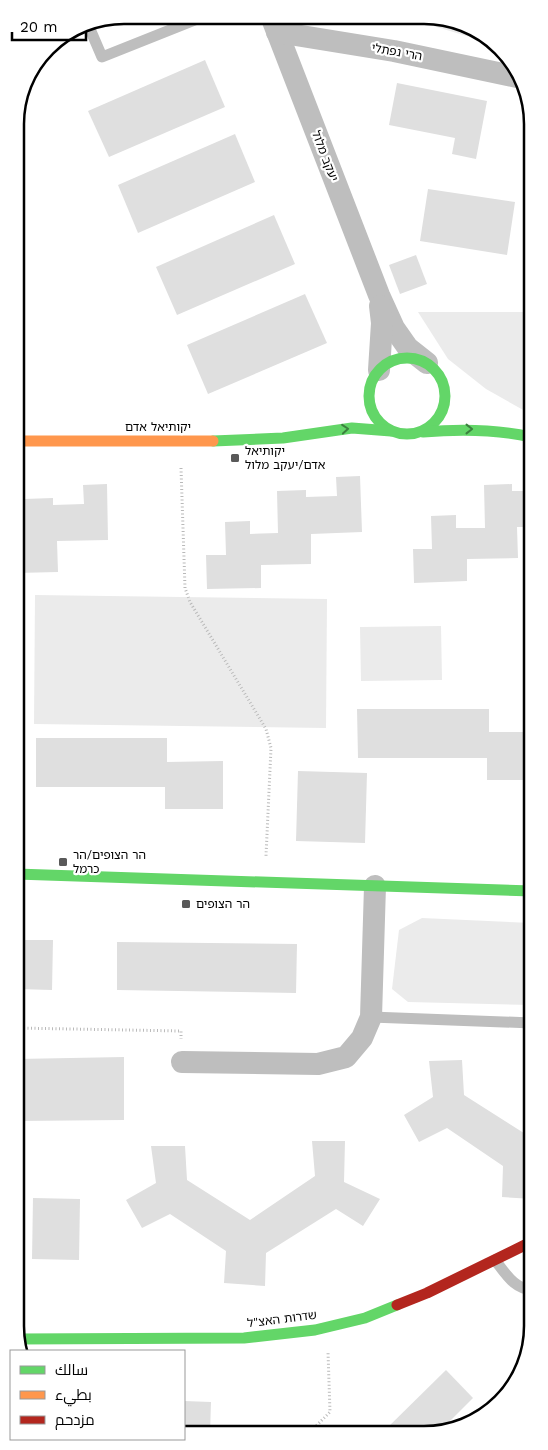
<svg xmlns="http://www.w3.org/2000/svg" width="548" height="1450" font-family="'Work Sans',Cairo,'Noto Sans Hebrew',sans-serif">
<rect width="100%" height="100%" fill="#fff"/>
<g fill="#ebebeb">
<path d="M409,17H446L500,46L410,19Z"/>
<path d="M418,312H531V413L525,411L486,389L448,359Z"/>
<path d="M35,595L327,599L326,728L34,724Z"/>
<path d="M441,626L442,680L361,681L360,627Z"/>
<path d="M422,918L532,923V1005L408,1002L392,989L399,930Z"/>
</g>
<g fill="#dfdfdf">
<path d="M128,15H147L131,22Z"/>
<path d="M205,60L225,107L109,157L88,111Z"/>
<path d="M397,83L487,101L476,159L452,154L455,138L389,125Z"/>
<path d="M235,134L255,182L138,233L118,185Z"/>
<path d="M530,152H531V174L526,173Z"/>
<path d="M428,189L515,202L507,255L420,241Z"/>
<path d="M274,215L295,264L177,315L156,267Z"/>
<path d="M416,255L427,284L400,294L389,265Z"/>
<path d="M305,294L327,343L208,394L187,345Z"/>
<path d="M360,476L362,532L311,534V564L261,565V588L207,589L206,555H226L225,522L250,521V534L278,533L277,491L306,490V497L337,496L336,477Z"/>
<path d="M107,484L108,540L57,541L58,572L16,573V542L25,541L24,499L53,498V505L84,504L83,485Z"/>
<path d="M512,484V491H531L532,527H517L518,558L467,559V581L414,583L413,549H432L431,516L456,515V528H485L484,485Z"/>
<path d="M357,709H489V732H532V780H487V758H358Z"/>
<path d="M36,738H167V762L223,761V809H165V787H36Z"/>
<path d="M298,771L367,773L365,843L296,841Z"/>
<path d="M17,940H53L52,990L17,989Z"/>
<path d="M117,942L297,944L296,993L117,990Z"/>
<path d="M124,1057V1120L17,1121V1059Z"/>
<path d="M462,1060L464,1095L527,1135L532,1131L533,1199L502,1197L503,1166L447,1128L419,1142L404,1115L433,1097L429,1061Z"/>
<path d="M312,1141H345L344,1182L380,1199L363,1226L336,1209L266,1253L265,1286L224,1283L226,1251L170,1214L142,1228L126,1200L156,1183L151,1146H185L187,1180L250,1220L315,1176Z"/>
<path d="M33,1198L80,1199L79,1260L32,1259Z"/>
<path d="M446,1370L473,1398L438,1433H382Z"/>
<path d="M184,1401L211,1402L210,1433H184Z"/>
</g>
<g fill="none" stroke-linecap="round" stroke-linejoin="round">
<g stroke="#b9b9b9" stroke-width="3" stroke-dasharray="1 2.5" stroke-linecap="butt">
<path d="M181,468L185,588L190,602L266,729L271,748L266,856"/>
<path d="M17,1028L181,1031V1039"/>
<path d="M309,1433L330,1412L328,1352"/>
</g>
<g stroke="#bebebe" stroke-width="11">
<path d="M87,22L102,57L205,16"/>
<path d="M371,1017L532,1023"/>
<path d="M495,1260C506,1274 514,1289 533,1290"/>
</g>
<g stroke="#bebebe" stroke-width="22">
<path d="M271,16L379,295L394,328L408,348L427,363"/>
<path d="M277,32L394,51L517,77"/>
<path d="M379,370L382,323L380,306"/>
<path d="M182,1062L318,1064L346,1057L362,1038L371,1017L375,886"/>
</g>
<g stroke="#63d668" stroke-width="11">
<circle cx="407" cy="396" r="38"/>
<path d="M423,432C460,429 495,429 531,437"/>
<path d="M213,441L283,438L352,428L391,431"/>
<path d="M16,874L532,891"/>
<path d="M17,1339L244,1338L315,1330L365,1318L397,1305"/>
</g>
<path stroke="#ff974d" stroke-width="11" d="M16,441H213"/>
<path stroke="#b3261e" stroke-width="11" d="M397,1305L427,1293L533,1241"/>
</g>
<defs><path id="oneway-chevron" d="M-2-3.5L2.5 0L-2 3.5" fill="none" stroke-width="1.6" stroke-linecap="round" stroke-linejoin="round" transform="scale(1.25)"/></defs>
<g stroke="#3b803e">
<use href="#oneway-chevron" transform="translate(345 429) rotate(-5)"/>
<use href="#oneway-chevron" transform="translate(469 429)"/>
</g>
<g fill="#595959" stroke="#fff" stroke-width="2">
<rect x="230" y="453" width="10" height="10" rx="2.5"/>
<rect x="58" y="857" width="10" height="10" rx="2.5"/>
<rect x="181" y="899" width="10" height="10" rx="2.5"/>
</g>
<g text-anchor="middle" dominant-baseline="central" stroke-width="4.5" stroke-linejoin="round" paint-order="stroke">
<g font-size="12" fill="#000" stroke="#fff">
<text transform="translate(397 52) rotate(10)">הרי נפתלי</text>
<text transform="translate(325 156) rotate(69)">יעקב מלול</text>
<text x="158" y="427">יקותיאל אדם</text>
<text transform="translate(282 1319) rotate(-7)">שדרות האצ"ל</text>
</g>
<g font-size="12" fill="#000" stroke="#fff" text-anchor="start">
<text x="245" y="451">יקותיאל<tspan x="245" dy="14">אדם/יעקב מלול</tspan></text>
<text x="73" y="855">הר הצופים/הר<tspan x="73" dy="14">כרמל</tspan></text>
<text x="196" y="904">הר הצופים</text>
</g>
</g>
<path d="M0 0H548V1450H0ZM124 24H424A100 100 0 0 1 524 124V1326A100 100 0 0 1 424 1426H124A100 100 0 0 1 24 1326V124A100 100 0 0 1 124 24Z" fill="#fff" fill-rule="evenodd"/>
<path fill="none" stroke="#000" stroke-width="2.5" d="M124 24H424A100 100 0 0 1 524 124V1326A100 100 0 0 1 424 1426H124A100 100 0 0 1 24 1326V124A100 100 0 0 1 124 24Z"/>
<rect x="10" y="1350" width="175" height="90" fill="#ffffff" stroke="#999999"/>
<rect x="20" y="1366" width="25" height="8" fill="#63d668" stroke="#999999"/>
<text x="55" y="1375" font-size="15" fill="#000000">سالك</text>
<rect x="20" y="1391" width="25" height="8" fill="#ff974d" stroke="#999999"/>
<text x="55" y="1400" font-size="15" fill="#000000">بطيء</text>
<rect x="20" y="1416" width="25" height="8" fill="#b3261e" stroke="#999999"/>
<text x="55" y="1425" font-size="15" fill="#000000">مزدحم</text>
<path d="M12 32v8h74v-8" fill="none" stroke="#000000" stroke-width="2.5"/>
<text x="20" y="32" font-size="15" fill="#000000" stroke="#ffffff" stroke-width="4" paint-order="stroke">20 m</text>
</svg>
